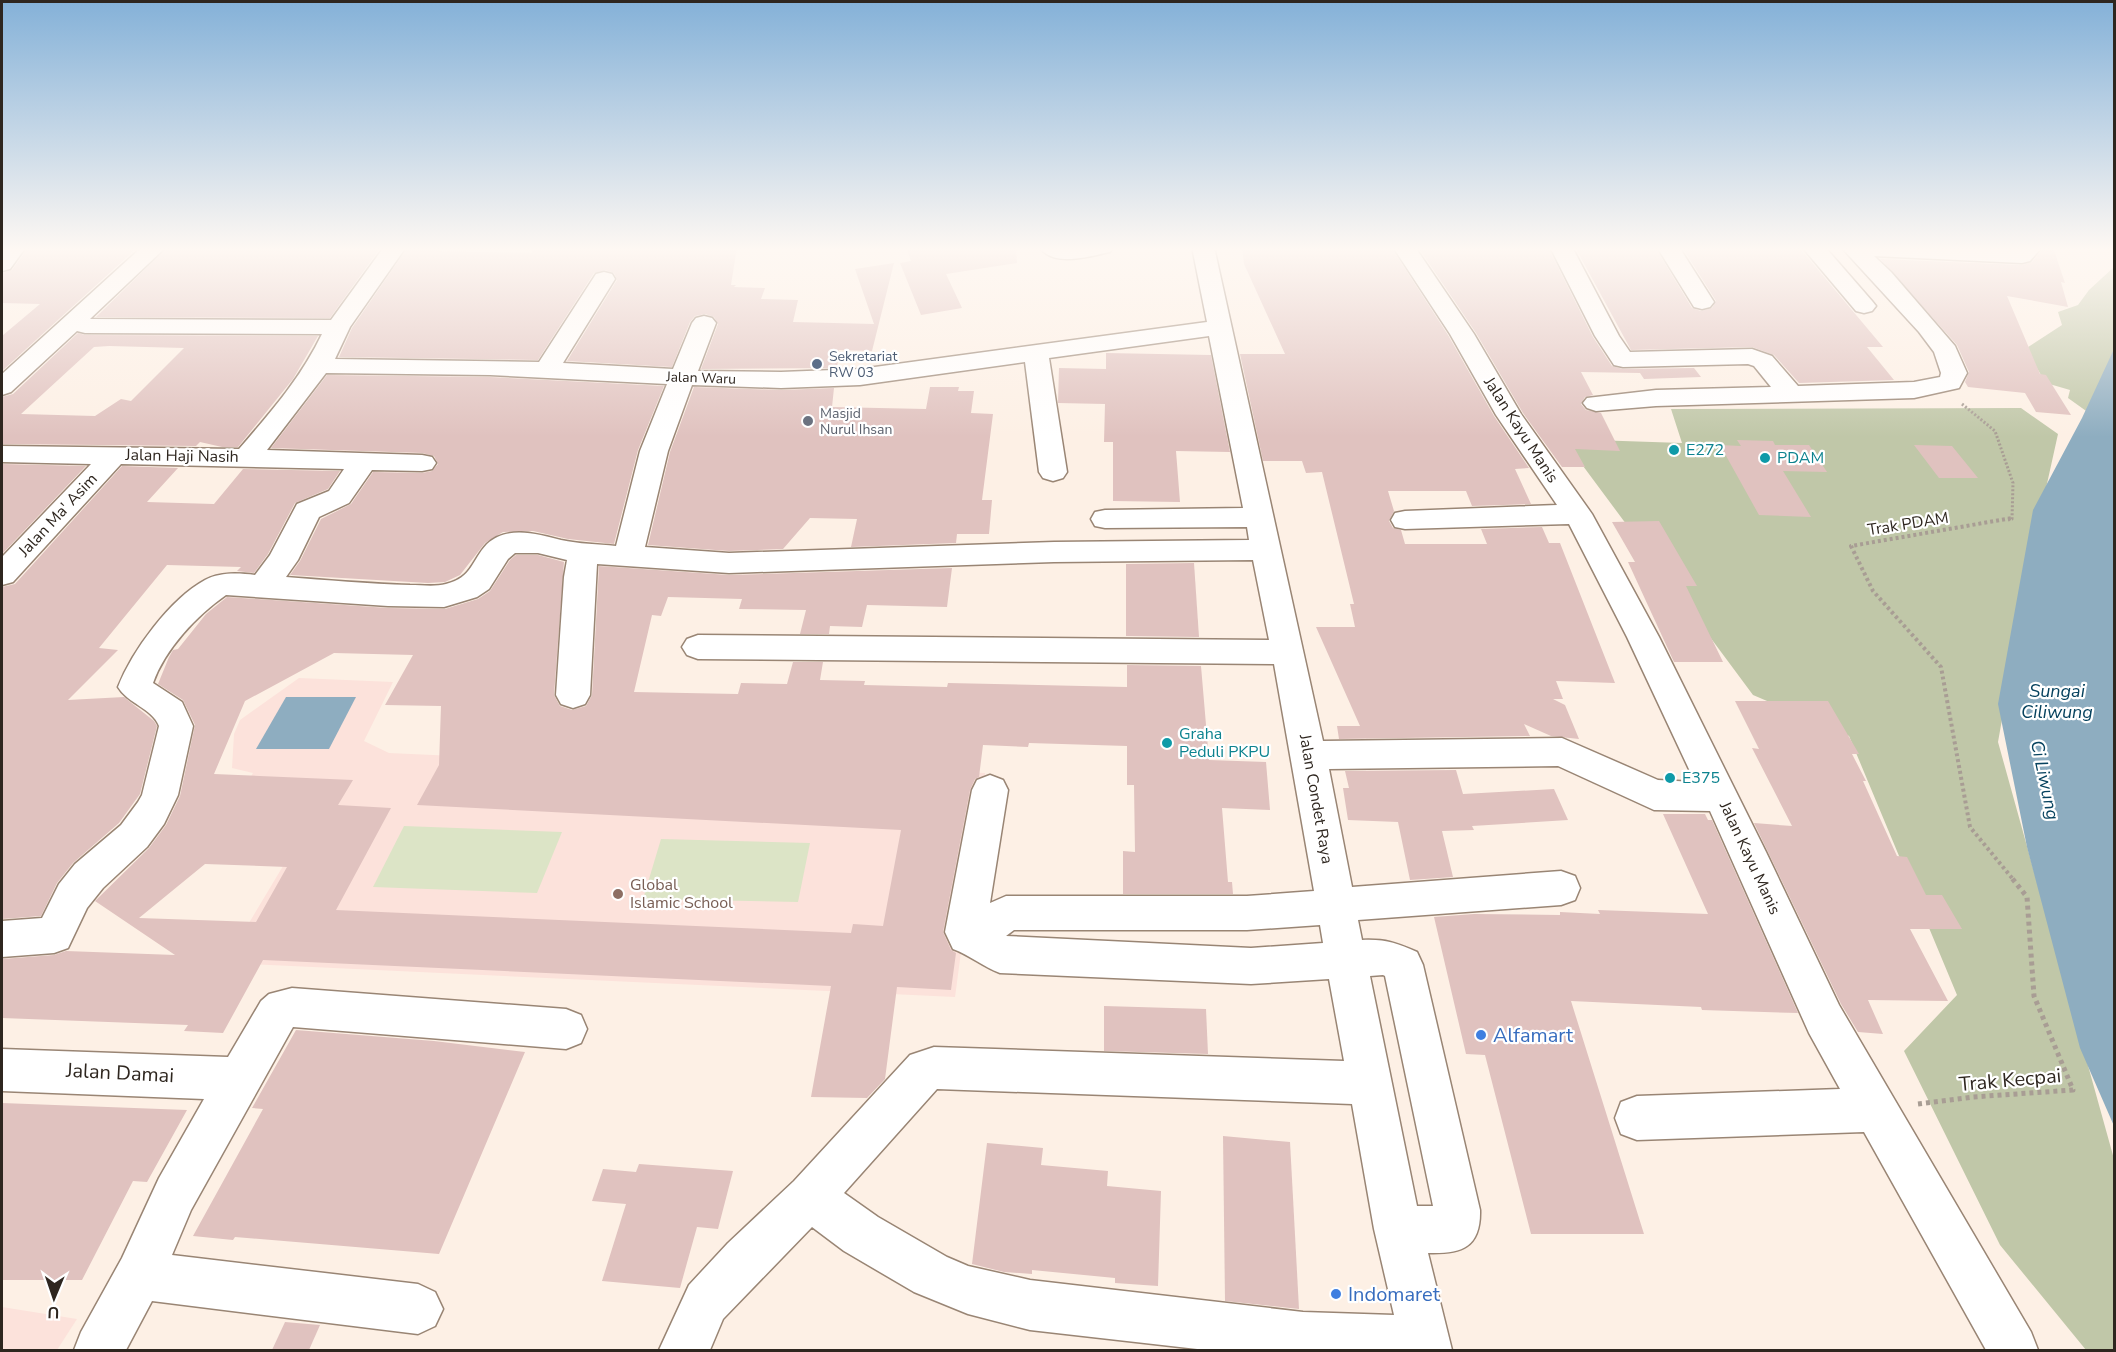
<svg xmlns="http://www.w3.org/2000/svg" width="2116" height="1352" font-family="'Nunito Sans',sans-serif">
<rect width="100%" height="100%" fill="#fdf0e5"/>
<g fill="#fce2db">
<path d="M299,678L393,682L364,741L389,753L893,776L895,770L985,773L955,997L225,963L307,826L224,821L253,773L232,768L234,734L240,720Z"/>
<path d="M2,1307L77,1319L57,1350H2Z"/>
</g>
<g fill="#dce4c6">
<path d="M404,826L562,832L537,893L373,887Z"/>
<path d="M661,839L810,843L798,902L643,899Z"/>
</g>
<g fill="#c0c7a8">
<path d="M2114,258V373L2089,413L2068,398L2070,390L2046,383L2025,349L2062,325L2058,312L2078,305L2089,290L2114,267Z"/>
<path d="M2021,408L2058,434L2031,556L1998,742L2114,1159V1350H2086L2000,1245L1904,1051L1957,995L1849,736L1753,695L1563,439L1682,443L1671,409Z"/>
</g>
<g fill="#8eadc0">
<path d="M2114,349V1126L2080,1048L2027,847L1998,704L2033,510L2082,418Z"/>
<path d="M286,697H356L329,749H256Z"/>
</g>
<g fill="#e0c2bf" fill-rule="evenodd">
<path d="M84,247H138L2,371V336L40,304L2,303V273L12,270L28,248L82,249Z"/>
<path d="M168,247H381L330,318L96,317Z"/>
<path d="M408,247H442L439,251L531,253L535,247H737L731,285H736L734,287L765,288L761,299L798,300L793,322L874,324L855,269L894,263L872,351L839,350L837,368L701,369L718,324L714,317L705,314L695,316L690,322L672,367L567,361L617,280L614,273L605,270L594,273L538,360L339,357L352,328Z"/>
<path d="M906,247H1016L1017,263L946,274L962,308L921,315L900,263L911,261Z"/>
<path d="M1242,247H1391L1448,335L1494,416L1529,468L1515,469L1531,504L1472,506L1466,491H1388L1394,511L1389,521L1393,528L1401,530L1405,544H1487L1481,529L1542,527L1549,543H1560L1615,683L1556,681L1563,699H1553L1565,705L1579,739L1551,736L1524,724L1530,736L1339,739L1337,726H1360L1316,627H1355L1350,604H1354L1322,472L1306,473L1302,461H1263L1240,354H1285L1244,264Z"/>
<path d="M1418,247H1548L1593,337L1612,366L1623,369L1694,368L1701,377L1644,379L1640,373L1581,372L1593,395L1585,397L1581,404L1586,410L1601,413L1620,451L1575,449L1585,467H1562L1523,413L1476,333Z"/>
<path d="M1575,247H1655L1692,308L1701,311L1712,308L1716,301L1682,247H1799L1883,347H1867L1894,380L1799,383L1774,355L1752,347L1631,350Z"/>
<path d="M2044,247H2053L2065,283L2061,282L2068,307L2007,296L2040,374L2046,375L2071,415L2036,412L2025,393L1968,387L1965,382L1969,372L1957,345L1880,259L2022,265L2032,262Z"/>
<path d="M78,333L85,335L318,336L293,379L238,447H222L200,442L196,446L2,444V397L13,394ZM109,346L184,348L131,401L121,399L95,416L21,414L94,347Z"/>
<path d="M1106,353L1211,355L1230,452L1176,451L1180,502L1113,501V442H1104L1105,404L1058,403L1059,368L1106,369Z"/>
<path d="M327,375L490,377L664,386L638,450L614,544L568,539L533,531L503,532L485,543L460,575L445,582L428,583L290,575L300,561L321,519L351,504L373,472L422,473L432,471L438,464L434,456L422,453L271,448Z"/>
<path d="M694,387L781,390L834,388L832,407L926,409L930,387H959L958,391H974L971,413L993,414L982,500H992L989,534H957L956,543L851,547L857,519L810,518L783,549L729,551L648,545L670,452Z"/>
<path d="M1737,440L1773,441L1775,445H1809L1827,472L1783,471L1811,517L1759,515L1720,445L1741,446Z"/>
<path d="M1914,445L1952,446L1978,478H1939Z"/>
<path d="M2,464L86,466L2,554Z"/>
<path d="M122,466L178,468L147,502L214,504L243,469L340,471L328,489L295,503L268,554L254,573L237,571L241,567L167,565L99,648L118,650L68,700L124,697L154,721L157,726L140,794L119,823L73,863L57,883L41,916L2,919V587L15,584Z"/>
<path d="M1659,521L1697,586H1686L1723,662H1674L1628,562H1635L1612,522Z"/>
<path d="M516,555H538L564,562L554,695L560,706L572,710L586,706L592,695L599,566L729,575L952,568L947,607L867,605L862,627L830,626L829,634H800L806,610L739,609L742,599L668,597L661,616L652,615L634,692L738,694L741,683L787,684L793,662H823L820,680L865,681L864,685L947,687L948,683L1127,687V665L1201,666L1209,760L1266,762L1270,810L1222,808L1228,882H1232L1233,894H1123V851L1135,852L1134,785H1127V746L1029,743L1028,747L983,745L979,777L975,779L970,790L943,932L951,950L956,953L951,990L897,987L885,1079L867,1098L811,1097L831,986L263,960L223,1033L184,1031L188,1025L2,1018V959L54,955L66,951L175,955L95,901L149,848L166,825L180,796L195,725L183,700L158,684L169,657L173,650L178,649L206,614L227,597L388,608L445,609L478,599L490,591L510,560ZM334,653L413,655L385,705L441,706L439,765L417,805L901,830L883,926L853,924L851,933L336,910L391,808L338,805L353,780L214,774L245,701ZM205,864L287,867L256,922L139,918Z"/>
<path d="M1194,563L1199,637L1126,636V564Z"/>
<path d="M1735,701H1828L1859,754H1852L1866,781H1863L1897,856L1907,857L1926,895H1942L1962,929H1910L1948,1001L1868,1000L1883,1034L1858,1032L1841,1004L1754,823L1792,826L1752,748L1759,749Z"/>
<path d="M1456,770L1463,794L1554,789L1568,820L1472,826L1474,830L1442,831L1453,877L1410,880L1398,822L1348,820L1343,788H1349L1345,771Z"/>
<path d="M1663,814H1705L1708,820H1712L1798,1013L1702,1010L1701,1007L1571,1001L1644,1234H1531L1485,1055L1466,1054L1434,917L1474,914L1560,915V912L1600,914L1598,910L1708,914Z"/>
<path d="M1104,1006L1206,1009L1208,1054L1104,1051Z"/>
<path d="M296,1030L434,1041L525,1052L439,1254L235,1237L233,1240L193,1236L263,1109L252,1108Z"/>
<path d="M2,1103L187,1110L147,1182L133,1181L82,1280H2Z"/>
<path d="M1223,1136L1290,1142L1299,1309L1225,1301Z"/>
<path d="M987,1143L1043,1148L1041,1165L1108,1171L1107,1186L1161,1191L1158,1286L1115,1283V1278L1032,1270V1274L1004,1272L972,1264Z"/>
<path d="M639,1164L733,1171L718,1229L697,1227L680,1288L602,1281L626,1204L592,1201L603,1169L636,1172Z"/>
<path d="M285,1322L320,1325L309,1350H272Z"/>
</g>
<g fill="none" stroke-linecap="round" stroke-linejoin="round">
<g stroke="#998574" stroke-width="3">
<g id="minor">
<path d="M3,247H26L10,269L2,271Z"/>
<path d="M142,247H166L90,319L331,320L384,247H406L350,327L335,359L539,362L596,274L604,272L612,274L615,279L563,363L673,369L692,323L696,318L704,316L712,318L716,323L698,371L781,372L860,369L1207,322L1192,247H1214L1323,741L1562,738L1658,780L1695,782L1627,637L1569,524L1405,529L1395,527L1391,520L1395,513L1405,511L1557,505L1496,415L1450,334L1393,247H1415L1474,334L1521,414L1592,514L1659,637L1766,852L1839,1005L2031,1332L2038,1350H1986L1864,1132L1637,1140L1621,1134L1615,1118L1621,1102L1637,1096L1840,1089L1809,1033L1710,811L1654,810L1558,766L1329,769L1352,887L1561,871L1575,876L1580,888L1575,900L1561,905L1358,920L1362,940C1386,939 1396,943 1417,952L1423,965L1480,1210C1481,1248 1461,1254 1428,1253L1452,1350H1206L1030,1330L968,1314L914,1292L844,1251L812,1227L723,1319L710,1350H659L689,1285L728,1243L794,1181L910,1055L934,1047L1344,1061L1329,979L1251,984L1000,973C983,967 970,955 953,949L945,932L972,790L977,780L990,775L1003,780L1008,790L990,903L1006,896H1247L1314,891L1274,664L698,659L687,655L682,647L687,639L698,635L1269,640L1253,560L1054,562L729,573L597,564L590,695L585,704L573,708L561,704L556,695L564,577L567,560L538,553H515L508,559L489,589L477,597L444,607L388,606L226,595C197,615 165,649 153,683L182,702L193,726L178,795L164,824L147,847L103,888L87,908L68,948L54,953L2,957V921L42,918L59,884L75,864L121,825L138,802L142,795L159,726C152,708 128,704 118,687C132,651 170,599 205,580C220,572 238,573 255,575L270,555L297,504L329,491L344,469L121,464L13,582L2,585V557L91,464L2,462V446L239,449C270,413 301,378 322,334L85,333L77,331L11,392L2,395V374ZM1209,336L1243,508L1105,510L1095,512L1091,519L1095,526L1105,528L1247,527L1249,540L1054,542L729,553L645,547L668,451L692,385L781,388L860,385L1025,362L1039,472L1043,478L1053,481L1063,478L1067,472L1049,358ZM326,373L490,375L667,384L640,451L616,546C598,544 579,544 561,540C538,534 507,525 487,544C471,561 473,577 446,584C435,587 421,585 410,585C368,584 327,580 286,577L298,560L319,517L349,503L372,470L422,471L432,469L436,463L432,457L422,455L267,450ZM1320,925L1323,943L1251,948L1006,936L1014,930H1247ZM1383,975L1385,976L1433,1206H1417L1370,976ZM937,1089L1352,1104L1374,1229L1394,1315L1303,1312L1030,1280L968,1266L947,1257L878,1217L844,1193Z"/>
<path d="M1039,247H1113L1110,252C1090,256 1054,268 1039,247Z"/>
<path d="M1550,247H1572L1619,336L1630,352L1752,349L1772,356L1798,386L1914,382L1940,377L1941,373L1934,352L1919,332L1841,247L2010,249L2042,247L2030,261L2022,263L1874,256L1891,272L1955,346L1967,373L1959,388L1914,398L1656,406L1596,411L1587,408L1583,403L1587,398L1656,390L1771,387L1754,366L1748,364L1623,367L1614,365L1595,336Z"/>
<path d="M1657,247H1679L1714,302L1710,307L1702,309L1694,307Z"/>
<path d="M1802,247H1825L1872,301L1876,306L1872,311L1864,313L1856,311Z"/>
<path d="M292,988L566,1009L581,1015L587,1029L581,1043L566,1049L293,1027L191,1210L172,1255L418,1284L435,1292L443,1309L435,1326L418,1334L152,1301L126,1350H74L81,1332L122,1258L159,1178L204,1099L2,1091V1049L228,1057L261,1001L269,994Z"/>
</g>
</g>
<path stroke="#a89d94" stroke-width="3" stroke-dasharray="2 2" stroke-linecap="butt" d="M1962,404L1995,431L2013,483L2012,519L2008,520"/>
<path stroke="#a89d94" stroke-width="4" stroke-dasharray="3 3" stroke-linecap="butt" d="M2012,878L1970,827L1941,667L1873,591L1851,546L2012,518"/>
<path stroke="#a89d94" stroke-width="5" stroke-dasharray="4 4" stroke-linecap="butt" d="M1918,1104L1973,1097L2073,1090L2034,996L2027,897L2011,877"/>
<use href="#minor" fill="#fff" fill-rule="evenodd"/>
</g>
<linearGradient id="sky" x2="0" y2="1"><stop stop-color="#84b1d8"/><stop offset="0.57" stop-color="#fef8f3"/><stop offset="1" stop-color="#fef8f3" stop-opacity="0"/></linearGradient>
<rect width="2116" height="437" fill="url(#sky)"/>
<circle fill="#5c6f8a" stroke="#fff" stroke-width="2" cx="817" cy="364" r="6"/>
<circle fill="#6b7280" stroke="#fff" stroke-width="2" cx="808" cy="421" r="6"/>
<g fill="#0f9aa8" stroke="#fff" stroke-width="2">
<circle cx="1674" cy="450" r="6"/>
<circle cx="1765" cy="458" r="6"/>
<circle cx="1167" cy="743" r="6"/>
<circle cx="1670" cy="778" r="6"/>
</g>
<circle fill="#8d6e63" stroke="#fff" stroke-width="2" cx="618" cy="894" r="6"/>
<g fill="#3f7fe0" stroke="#fff" stroke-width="2">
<circle cx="1481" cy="1035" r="6"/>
<circle cx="1336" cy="1294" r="6"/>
</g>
<g text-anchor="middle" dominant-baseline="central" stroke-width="4.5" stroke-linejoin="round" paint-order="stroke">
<g font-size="14" fill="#4e5e75" stroke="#fff" text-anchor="start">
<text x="829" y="356">Sekretariat<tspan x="829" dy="16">RW 03</tspan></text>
</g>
<g font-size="14" fill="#2e261f" stroke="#fff">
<text transform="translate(701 378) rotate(2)">Jalan Waru</text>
</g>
<g font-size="14" fill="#5b616d" stroke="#fff" text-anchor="start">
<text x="820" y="413">Masjid<tspan x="820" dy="16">Nurul Ihsan</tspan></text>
</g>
<g font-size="16" fill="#2e261f" stroke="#fff">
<text transform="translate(1521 430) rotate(57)">Jalan Kayu Manis</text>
<text transform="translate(182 456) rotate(1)">Jalan Haji Nasih</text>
<text transform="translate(58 515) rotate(-47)">Jalan Ma' Asim</text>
<text transform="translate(1908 524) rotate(-9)">Trak PDAM</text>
<text transform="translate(1316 799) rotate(80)">Jalan Condet Raya</text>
<text transform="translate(1750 858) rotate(65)">Jalan Kayu Manis</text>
</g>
<g font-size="16" fill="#0d838f" stroke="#fff" text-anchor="start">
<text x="1686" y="450">E272</text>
<text x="1777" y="458">PDAM</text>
<text x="1179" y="734">Graha<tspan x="1179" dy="18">Peduli PKPU</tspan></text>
<text x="1682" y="778">E375</text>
</g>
<g font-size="16" fill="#785e54" stroke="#fff" text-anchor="start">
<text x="630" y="885">Global<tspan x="630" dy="18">Islamic School</tspan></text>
</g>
<g font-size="18" font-style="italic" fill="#06425e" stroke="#fff">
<text x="2057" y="691">Sungai<tspan x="2057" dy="21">Ciliwung</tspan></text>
<text transform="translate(2045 780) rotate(78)">Ci Liwung</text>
</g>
<g font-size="20" fill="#366cbe" stroke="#fff" text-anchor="start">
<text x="1493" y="1035">Alfamart</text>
<text x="1348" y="1294">Indomaret</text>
</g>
<g font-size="20" fill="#2e261f" stroke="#fff">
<text transform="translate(120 1073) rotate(3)">Jalan Damai</text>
<text transform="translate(2010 1080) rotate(-5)">Trak Kecpai</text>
</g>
</g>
<rect width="2116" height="1352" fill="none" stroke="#2e261f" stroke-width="6"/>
<g transform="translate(54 1298) rotate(182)" stroke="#ffffff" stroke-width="4.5" paint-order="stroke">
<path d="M0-4.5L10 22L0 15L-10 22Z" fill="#2e261f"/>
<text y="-9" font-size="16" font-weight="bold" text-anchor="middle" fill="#2e261f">U</text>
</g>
</svg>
